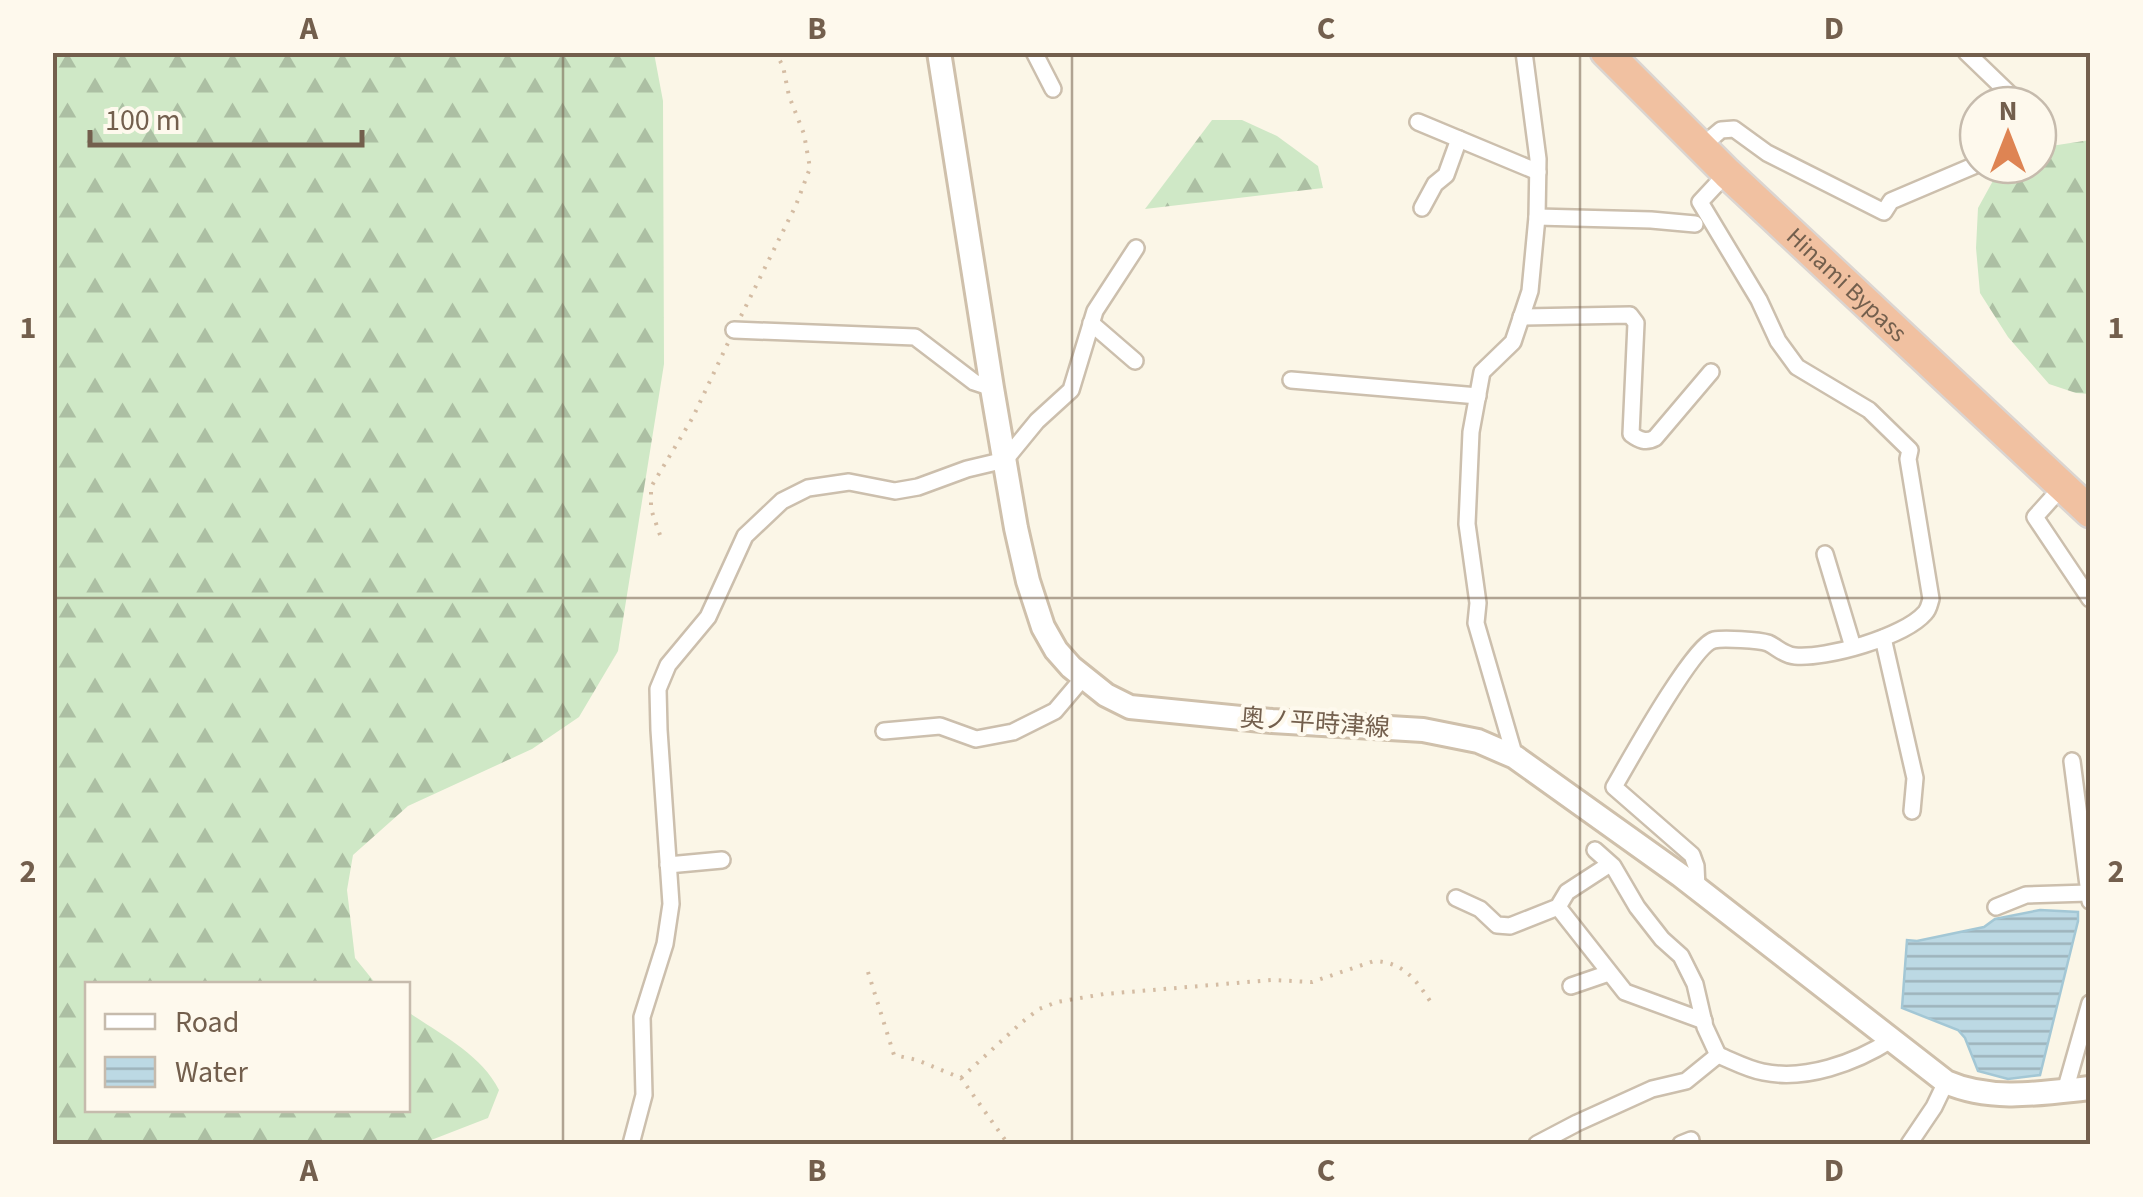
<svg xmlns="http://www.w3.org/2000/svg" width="2143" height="1197" font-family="'Source Sans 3','Noto Sans JP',sans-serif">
<defs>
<pattern id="forest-firs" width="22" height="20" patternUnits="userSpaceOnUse" patternTransform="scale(2.5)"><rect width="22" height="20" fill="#cfe8c6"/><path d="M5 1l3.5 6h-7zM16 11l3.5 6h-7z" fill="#acbfa3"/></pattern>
<pattern id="water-rules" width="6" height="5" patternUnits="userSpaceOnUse" patternTransform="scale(2.5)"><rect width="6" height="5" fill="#bcd9e4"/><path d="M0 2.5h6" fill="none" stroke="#9db3bb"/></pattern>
</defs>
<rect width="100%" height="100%" fill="#fbf6e7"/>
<g fill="url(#forest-firs)">
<path d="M52,53H654L663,101L664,364L618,651L579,717L532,749L408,806L353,855L347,890L355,958L376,984H88V1110H408V1012C440,1034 481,1054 499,1090L488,1118L421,1144H53Z"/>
<path d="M1212,120H1242L1277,136L1318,166L1323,188L1145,209Z"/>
<path d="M2090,140V394L2076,393L2049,384L2008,337L1980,293L1976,248L1978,208L2000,168L2003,165H2038V148Z"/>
</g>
<path fill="url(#water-rules)" stroke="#a3c7d5" stroke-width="2.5" d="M2040,910L2078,912V921L2040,1075L2008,1079L1978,1071L1965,1038L1958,1030L1902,1008L1907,940L1917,941L1984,927L1995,919Z"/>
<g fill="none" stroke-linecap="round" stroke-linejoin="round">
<g stroke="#ccbfad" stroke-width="20">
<g id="street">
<path d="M1034,52L1053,89"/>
<path d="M1966,52L2021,105"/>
<path d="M1418,122L1538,172"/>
<path d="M1702,146L1721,130L1734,129L1767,153L1884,212L1891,201L1978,164"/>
<path d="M1422,208L1435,184L1446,175L1459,139"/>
<path d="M1537,217L1651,220L1695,224"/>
<path d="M1521,317L1630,315L1636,323L1631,434C1639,440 1646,443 1655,438L1711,372"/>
<path d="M1091,323L1135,361"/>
<path d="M734,330L915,337L974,382L992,388"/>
<path d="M1291,380L1478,396"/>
<path d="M2062,487L2035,517L2090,599"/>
<path d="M1825,554L1853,647"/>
<path d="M1883,638L1915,778L1912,811"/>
<path d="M884,731L940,726L976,739L1013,732L1055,711L1083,678"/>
<path d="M1515,757L1476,623L1478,603L1467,524L1471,432L1482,372L1513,342L1530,291L1537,217L1538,159L1524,52"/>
<path d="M2072,761L2090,901"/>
<path d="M1595,850L1613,866L1637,907L1662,939L1681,956L1695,984L1705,1027L1718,1055"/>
<path d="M668,865L722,860"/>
<path d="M1697,888L1696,866L1692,855L1614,787C1628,763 1693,645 1714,640C1723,638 1759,640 1768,643C1777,647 1783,655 1795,656C1826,659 1904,637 1925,613C1929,609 1929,605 1931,599L1908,459L1910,450L1869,410L1797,367L1778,341L1759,300L1700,202L1727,173"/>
<path d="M1456,898L1480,909L1497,925L1510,926L1558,907L1567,892L1610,864"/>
<path d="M1558,907L1625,992L1704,1021"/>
<path d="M1996,907L2026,895L2088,893"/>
<path d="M1571,986L1609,973"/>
<path d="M2065,1091L2090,1003"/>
<path d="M631,1144L644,1095L642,1017L665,944L671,904L659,730L658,689L668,665L708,617L745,536L782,501L808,488L849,482L895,491L918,487L967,469L1005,460L1037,421L1071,390L1095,311L1136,248"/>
<path d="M1537,1144L1577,1123L1652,1089L1686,1081L1718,1055C1733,1061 1747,1069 1763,1072C1805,1081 1855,1063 1891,1040"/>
<path d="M1681,1144L1691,1140"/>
<path d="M1909,1144L1934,1107L1946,1082"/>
</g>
</g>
<g stroke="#cfc0ab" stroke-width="28">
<path id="secondary" d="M939,52L992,388L1016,528L1028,581L1043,627L1056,650L1071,667L1106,695L1130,707L1272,721L1423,730L1478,741L1515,757L1680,875L1946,1082C1991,1102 2043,1093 2090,1088"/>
</g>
<g stroke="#dbd5d1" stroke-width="35">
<g id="highway">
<path id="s1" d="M1606,52L1727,173L2090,512"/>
</g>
</g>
<g stroke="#d4bca3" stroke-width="4" stroke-dasharray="2.5 8" stroke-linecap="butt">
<path d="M741,316L796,205L810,168L804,134L789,96L783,66L775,52"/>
<path d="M660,535L651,509V487L693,417L728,343"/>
<path d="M868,972L894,1055L917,1060L961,1078L1008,1144"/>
<path d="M961,1078L1021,1023L1039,1009L1057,1002L1104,994L1272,980L1312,982L1374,961C1402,962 1415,978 1430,1001"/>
</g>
<use href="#street" stroke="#fff" stroke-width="15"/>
<use href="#secondary" stroke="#fff" stroke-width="22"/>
<use href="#highway" stroke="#f1c1a1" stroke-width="30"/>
</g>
<path fill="none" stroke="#735f4d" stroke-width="2.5" stroke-opacity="0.55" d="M563,52V1144M1072,52V1144M1580,52V1144M52,598H2090"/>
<g text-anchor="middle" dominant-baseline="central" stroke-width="8" stroke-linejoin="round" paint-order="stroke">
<g font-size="25" fill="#735f4d" stroke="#fef9ed">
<text stroke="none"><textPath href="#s1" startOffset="335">Hinami Bypass</textPath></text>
<text transform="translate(1315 723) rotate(4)">奥ノ平時津線</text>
</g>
</g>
<rect width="2143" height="1197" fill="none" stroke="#fef9ed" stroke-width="110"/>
<rect x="85" y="982" width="325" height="130" fill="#fef9ed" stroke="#c6bbad" stroke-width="2.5"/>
<rect x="105" y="1014" width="50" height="15" fill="#ffffff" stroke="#c6bbad" stroke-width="2.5"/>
<text x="175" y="1032" font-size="30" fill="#735f4d">Road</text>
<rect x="105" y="1057" width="50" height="30" fill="url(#water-rules)" stroke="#c6bbad" stroke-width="2.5"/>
<text x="175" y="1082" font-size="30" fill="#735f4d">Water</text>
<g transform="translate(2008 135)"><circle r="48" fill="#fef9ed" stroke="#c6bbad" stroke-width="2.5"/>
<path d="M0-8L18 38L0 25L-18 38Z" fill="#de8453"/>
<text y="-15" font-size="28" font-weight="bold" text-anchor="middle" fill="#735f4d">N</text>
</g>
<path d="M90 130v15h272v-15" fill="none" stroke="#735f4d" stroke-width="5"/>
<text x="105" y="130" font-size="30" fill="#735f4d" stroke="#fef9ed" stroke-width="8" paint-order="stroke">100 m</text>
<rect x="55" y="55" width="2033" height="1087" fill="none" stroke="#735f4d" stroke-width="4"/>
<g font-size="32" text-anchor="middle" font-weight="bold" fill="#735f4d">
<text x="309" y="39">A</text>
<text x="817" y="39">B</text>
<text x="1326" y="39">C</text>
<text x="1834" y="39">D</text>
<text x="28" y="338">1</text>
<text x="2116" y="338">1</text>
<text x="28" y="882">2</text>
<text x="2116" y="882">2</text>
<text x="309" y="1181">A</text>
<text x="817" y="1181">B</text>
<text x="1326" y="1181">C</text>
<text x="1834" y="1181">D</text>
</g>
</svg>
